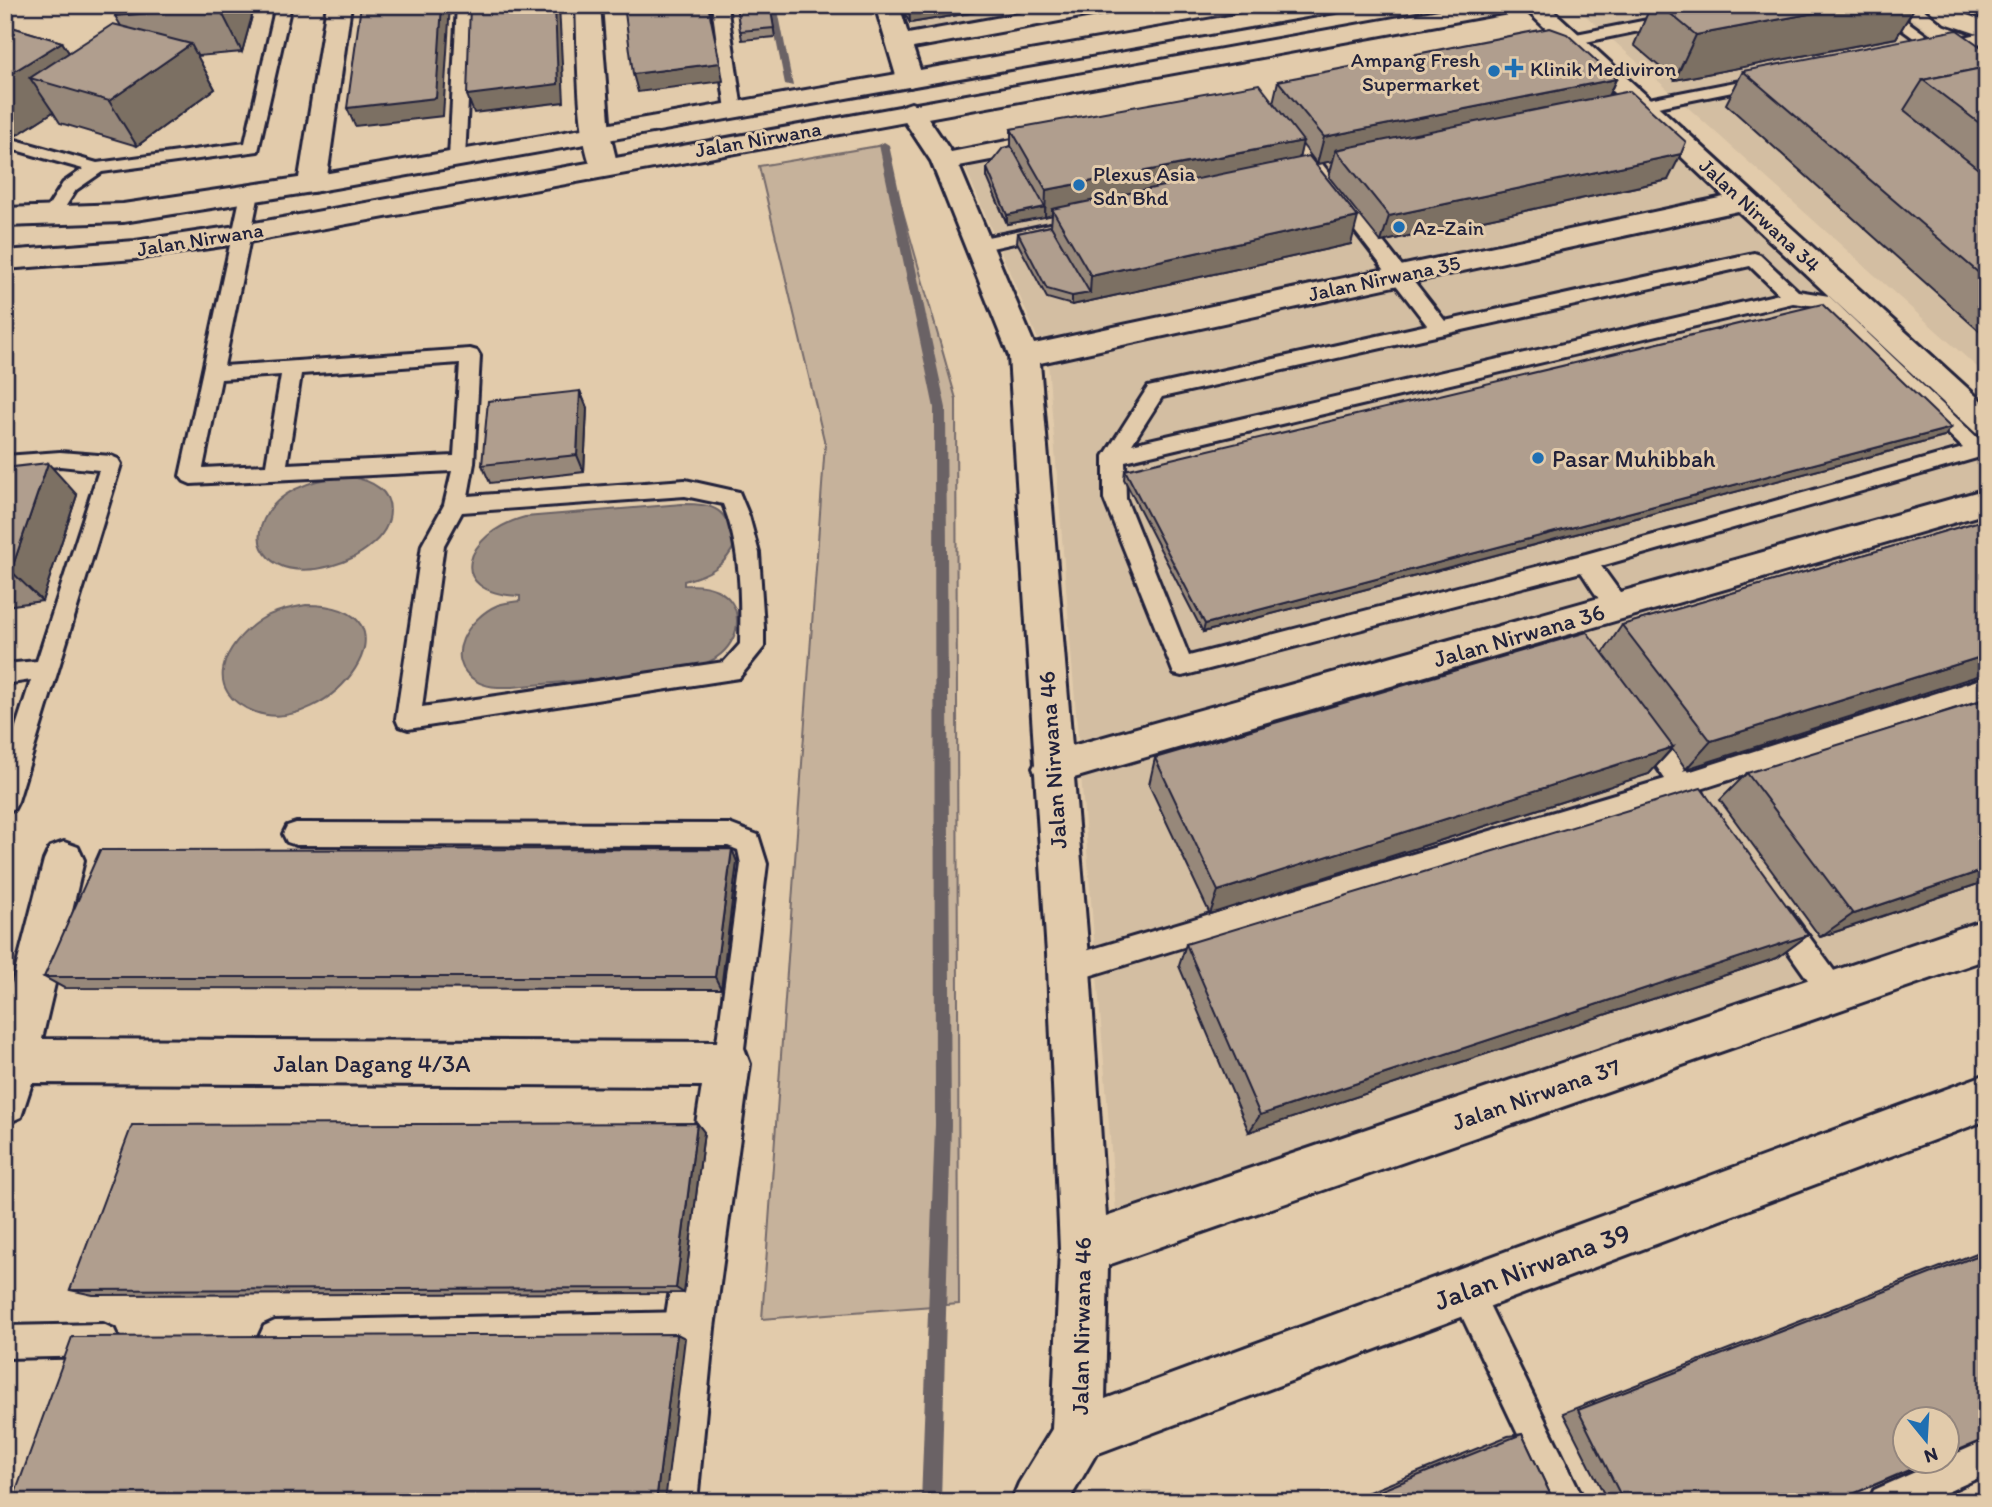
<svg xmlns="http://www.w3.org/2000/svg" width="1992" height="1507" font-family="Itim,sans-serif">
<rect width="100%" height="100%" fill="#e2cbab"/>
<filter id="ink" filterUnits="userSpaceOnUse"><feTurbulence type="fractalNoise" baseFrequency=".0143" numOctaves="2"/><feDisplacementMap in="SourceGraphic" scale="14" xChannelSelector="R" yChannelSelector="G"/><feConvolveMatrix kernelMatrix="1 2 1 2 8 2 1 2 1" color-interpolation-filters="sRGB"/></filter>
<g filter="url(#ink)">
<g fill="#d3bea2">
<path d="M899,5H1073L911,34Z"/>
<path d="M1644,5H1894L1987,72V376L1586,16Z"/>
<path d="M1567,49L1987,441V916L1116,1212L1048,363L965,167Z"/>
</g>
<path fill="#c6b29b" stroke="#746a6b" stroke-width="2" d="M884,145L956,399L959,1304L762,1319L825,444L759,166Z"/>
<g fill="#9b8d81" stroke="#6b6265" stroke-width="2">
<path d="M347,476C371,480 395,490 389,519C385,536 368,549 354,557C329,570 278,581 262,548C259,542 259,534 261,527C272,491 313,479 347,476Z"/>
<path d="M682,504C717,504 725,509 736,542C726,566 708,575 684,581V585C695,585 707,585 717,590C744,603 742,636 721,654C711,663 698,666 685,670L513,687C501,687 487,688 476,681C441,659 469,617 498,605C505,603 513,602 520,601V596C443,594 464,533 525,517Z"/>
<path d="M306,605C431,605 329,739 255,712C201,692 223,645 260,620C274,611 290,608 306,605Z"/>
</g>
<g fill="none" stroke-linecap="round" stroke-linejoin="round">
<g fill="#6b6265" fill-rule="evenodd">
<path d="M769,5H777L793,86L785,84Z"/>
<path d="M884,142L889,145L946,408L951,1125L941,1502H921L935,1125L934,408L879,145Z"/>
</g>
<g stroke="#22223b" stroke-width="6">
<g id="lane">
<path d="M276,5H291L258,151L102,172L76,190L57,220H45L42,216L63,183L83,169L5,147V137L97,163L245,143Z"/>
<path d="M457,5H473L465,158L457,163L449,158Z"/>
<path d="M712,5H727L742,110L734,115L726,110Z"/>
<path d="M1868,5H1885L1937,43L1987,32V42L1947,50L1987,78V91Z"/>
<path d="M1673,15L1681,20L1678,23L1571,45L1563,40L1571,35Z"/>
<path d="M1766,76L1774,81L1772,84L1623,114L1615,109L1623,104Z"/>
<path d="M1281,118L1287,119L1445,321L1754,253L1760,255L1798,291L1829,296L1986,446L1987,455L1601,566L1630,606L1627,612C1606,619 1592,587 1581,572L1182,676L1174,674L1104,499V456L1148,387L1427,325L1275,127L1273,123ZM1750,266L1779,294L1132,444L1162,397ZM1793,303L1817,306L1963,448L1586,554L1189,656L1126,499L1125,461Z"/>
<path d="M250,189L259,194L224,366L470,349L477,351L480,356L474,463L468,496L685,480L739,492L749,516L759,553L764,628V647L739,678L408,729L399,726L396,719L422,545L444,505L452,471L191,484L184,481L180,476L241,194ZM460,363L454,456L287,464L301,374ZM281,375L266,465L203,468L221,379ZM685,496L723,504C741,549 741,596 740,644L724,662L422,707L444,545L462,512Z"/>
<path d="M1050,224L1059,230L1056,234L978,251L969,245L978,239Z"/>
<path d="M60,452L111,456L118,459L121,464L18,801L14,809L5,812V761L31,680L5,684V664L37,661L99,470L60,466L5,471V456Z"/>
<path d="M1987,677V697L1701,789L1705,797L1701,805C1689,809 1684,806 1677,796L1069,982L1059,978L1055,969L1059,960L1069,956L1665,779L1632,730L1635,723L1644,720L1653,723L1688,772Z"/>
<path d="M296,823L729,824L758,835L767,864L742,1064L738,1074L728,1078L718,1074L714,1064L741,864L738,850L728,846L296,845L287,842L283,834L287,826Z"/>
<path d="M1779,905L1788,908L1843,983L1847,992L1843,1001L1833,1005L1823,1001L1770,926L1766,917L1770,908Z"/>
<path d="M1466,1275L1477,1280L1585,1502H1550L1450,1291L1455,1280Z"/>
<path d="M689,1312L700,1317L705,1328L700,1339L689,1344L275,1353L264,1348L259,1337L264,1326L275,1321Z"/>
<path d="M103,1324L114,1329L119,1340L114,1351L103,1356L5,1358V1326Z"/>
<path d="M1987,1440V1474L1925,1502H1869L1874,1490L1938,1462H1946V1458Z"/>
</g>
</g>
<g stroke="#22223b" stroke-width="6">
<g id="street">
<path d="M327,5H351L326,184L322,190L312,192L302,190L298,184Z"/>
<path d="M576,5H600L610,134L618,167L615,173L605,175L595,173C576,145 578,43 576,5Z"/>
<path d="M875,5H899L908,34L1067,5H1120L1116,10L1108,12L913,48L923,79L919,84L910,87L901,84L897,79Z"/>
<path d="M1521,5H1547L1987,406V436L1976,433L1738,211L1040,363L1072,746L1987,489V513L1074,778L1090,969L1106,1217L1987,919V959L1108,1265L1105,1399L1987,1074V1120L1096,1454L1068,1502H1011L1019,1483L1052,1429L1060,1249L1048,969L1035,773L1033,768L1035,764L1009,356L931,161L898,111L902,106L911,103L920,106L951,152L1053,132L1062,134L1066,140L1062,146L1053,148L959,166L1034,344L1724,197Z"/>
<path d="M64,842L78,847L84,860L42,1039L728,1042L744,1048L750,1064L714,1328L697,1502H643L664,1328L702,1086L32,1083L21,1117L5,1124V1011L44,860L50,847Z"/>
</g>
</g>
<g stroke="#22223b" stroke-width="6">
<g id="secondary">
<path d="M1293,5H1347L1343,10L1335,12L312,192L123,222L5,226V208L123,204L312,176Z"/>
<path d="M1467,5H1520L1516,10L1508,12L243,243L135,259L5,269V251L135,241L243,225Z"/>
<path d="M1923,5H1951L1961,13L1987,22V37L1945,23Z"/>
</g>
</g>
<use href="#lane" fill="#e2cbab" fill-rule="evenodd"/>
<use href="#street" fill="#e2cbab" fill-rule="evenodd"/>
<use href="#secondary" fill="#e2cbab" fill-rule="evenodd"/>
</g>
<g fill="#97887a" stroke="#22223b" stroke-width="2">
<path d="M119,5H255L242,52L197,56L215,89L137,146L60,123L53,112L17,135L5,131V25L62,42L69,53L121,26L115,16Z"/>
<path d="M736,5H770L775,37L742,40Z"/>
<path d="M900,5H1018L910,23Z"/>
<path d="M1651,5H1916L1896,38L1675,80L1634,45Z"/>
<path d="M1987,51V338L1726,104L1743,71Z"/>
<path d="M1616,79L1609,95L1668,180L1381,242L1329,177L1333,161L1317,164L1302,144L1299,158L1351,244L1072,305L1047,298L1017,242L1018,233L1051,226L1052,215L1007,224L987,177V168L1011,146V129L1273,103L1278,81Z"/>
<path d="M580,391L587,408L584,472L490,483L482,465Z"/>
<path d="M1944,437L1203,632L1124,479L1125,470Z"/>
<path d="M5,468L77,495L42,601L5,606Z"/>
<path d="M1987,519L1686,769L1672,749L1649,774L1210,914L1149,785L1155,758L1603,653L1622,625Z"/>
<path d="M1747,773L1987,881L1820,937L1720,800Z"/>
<path d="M732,849L737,862L721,989L64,988L44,977Z"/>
<path d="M1808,935L1777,958L1249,1132L1179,966L1186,944Z"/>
<path d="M697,1123L704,1132L684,1293L93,1295L70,1290Z"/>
<path d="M1987,1249V1438L1834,1502H1608L1563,1413Z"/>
<path d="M1522,1434L1554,1502H1344L1508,1436Z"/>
</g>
<g fill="#7b6f63" stroke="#22223b" stroke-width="2">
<path d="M219,5H255L242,52L219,7Z"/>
<path d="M442,5H450L443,116L355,126L347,108Z"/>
<path d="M555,5H559L564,102L474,113L467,95Z"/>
<path d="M909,5H1018L910,23Z"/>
<path d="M1857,5H1916L1896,38L1675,80L1696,35Z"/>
<path d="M62,42L91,87L30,78L53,112L17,135L5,118V77Z"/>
<path d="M191,44L215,89L137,146L109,101Z"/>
<path d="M720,63L723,81L638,92L633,74Z"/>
<path d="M1616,79L1604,105L1336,150L1333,161L1317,164L1324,137Z"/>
<path d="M1303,141L1297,168L1052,209V215L1045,217L1046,190Z"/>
<path d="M1681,154L1668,180L1381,242L1389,216Z"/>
<path d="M1045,207V217L1007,224V215Z"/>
<path d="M1358,217L1351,244L1072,305V296L1090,293L1091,276Z"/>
<path d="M580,391L587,408L584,472L577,455Z"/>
<path d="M1951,428L1944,437L1203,632L1205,624Z"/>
<path d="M48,463L77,495L42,601L11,571Z"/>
<path d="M1987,655V673L1686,769L1711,741Z"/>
<path d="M1673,747L1649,774L1210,914L1218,891Z"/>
<path d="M732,849L737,862L721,989L715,977Z"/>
<path d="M1987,869V881L1820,937L1853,914Z"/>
<path d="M1808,935L1777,958L1249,1132L1260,1115Z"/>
<path d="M697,1123L704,1132L684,1293L676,1288Z"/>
<path d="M677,1334L685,1338L665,1502H656Z"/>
</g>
<g fill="#b09e8e" stroke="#22223b" stroke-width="2">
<path d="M119,5H219V7L115,16Z"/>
<path d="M361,5H442L436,98L347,108Z"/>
<path d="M470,5H555L558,84L467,95Z"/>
<path d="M624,5H708L720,63L633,74Z"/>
<path d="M736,5H770L774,28L740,31Z"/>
<path d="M1660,5H1857L1696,35Z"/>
<path d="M113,24L191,44L109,101L30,78Z"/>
<path d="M5,25L62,42L5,77Z"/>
<path d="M1550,28L1567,34L1616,79L1324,137L1278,81Z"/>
<path d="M1957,30L1987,51V67L1923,80L1904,110L1987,176V280L1743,71Z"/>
<path d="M1987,67V129L1923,80Z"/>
<path d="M1259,84L1303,141L1046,190L1011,129Z"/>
<path d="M1630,91L1686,142L1681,154L1389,216L1336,150Z"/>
<path d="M1011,146L1045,207L1007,215L987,168L1003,148Z"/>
<path d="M1309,156L1358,217L1091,276L1052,209Z"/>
<path d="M1051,226L1090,293L1072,296L1047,289L1018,233Z"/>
<path d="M1822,304L1951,428L1205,624L1125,470Z"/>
<path d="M580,391L577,455L482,465L488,401Z"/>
<path d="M48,463L11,571L5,572V468Z"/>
<path d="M1987,519V655L1711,741L1622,625Z"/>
<path d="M1587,632L1673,747L1218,891L1155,758Z"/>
<path d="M1987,699V869L1853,914L1747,773Z"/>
<path d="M1701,788L1808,935L1260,1115L1186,944Z"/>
<path d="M732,849L715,977H44L100,850Z"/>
<path d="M697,1123L676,1288L70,1290L132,1125Z"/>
<path d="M1987,1252V1438L1947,1455V1419H1905V1461H1930L1834,1502H1624L1578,1410Z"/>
<path d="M677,1334L656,1502H12L72,1337Z"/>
<path d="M1522,1434L1554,1502H1352Z"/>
</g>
</g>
<g fill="#1f6fb2" stroke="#e2cbab" stroke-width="2.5">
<path d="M1510.5 57.5h7v7h7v7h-7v7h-7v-7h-7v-7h7z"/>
<circle cx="1494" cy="71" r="7"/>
<circle cx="1079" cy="185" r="7"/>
<circle cx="1399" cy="227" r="7"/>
<circle cx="1538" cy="458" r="7"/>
</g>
<g text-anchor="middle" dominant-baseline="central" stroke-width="6" stroke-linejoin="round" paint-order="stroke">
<g font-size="21" fill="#22223b" stroke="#e2cbab" text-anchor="start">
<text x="1480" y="59" text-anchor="end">Ampang Fresh<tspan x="1480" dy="24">Supermarket</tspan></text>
<text x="1530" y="68">Klinik Mediviron</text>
<text x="1093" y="173">Plexus Asia<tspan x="1093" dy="24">Sdn Bhd</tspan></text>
<text x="1413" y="227">Az-Zain</text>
</g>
<g font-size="21" fill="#22223b" stroke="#e2cbab">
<text transform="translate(758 139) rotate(-10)">Jalan Nirwana</text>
<text transform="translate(1760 215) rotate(43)">Jalan Nirwana 34</text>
<text transform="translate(200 239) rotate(-9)">Jalan Nirwana</text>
<text transform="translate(1384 278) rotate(-12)">Jalan Nirwana 35</text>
</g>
<g font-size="24" fill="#22223b" stroke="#e2cbab" text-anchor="start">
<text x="1552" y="458">Pasar Muhibbah</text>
</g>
<g font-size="24" fill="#22223b" stroke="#e2cbab">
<text transform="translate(1519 635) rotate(-16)">Jalan Nirwana 36</text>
<text transform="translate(1052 760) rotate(-94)">Jalan Nirwana 46</text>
<text x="372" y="1063">Jalan Dagang 4/3A</text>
<text transform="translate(1536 1094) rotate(-19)">Jalan Nirwana 37</text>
<text transform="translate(1081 1326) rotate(-89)">Jalan Nirwana 46</text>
</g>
<g font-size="28" fill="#22223b" stroke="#e2cbab">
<text transform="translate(1532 1266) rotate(-20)">Jalan Nirwana 39</text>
</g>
</g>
<rect width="1992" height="1507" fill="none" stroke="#e2cbab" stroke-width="28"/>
<rect x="14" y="14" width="1964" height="1479" fill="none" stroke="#22223b" stroke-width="2.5" filter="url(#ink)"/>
<g transform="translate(1926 1440) rotate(162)"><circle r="33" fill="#e2cbab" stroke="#95877e" stroke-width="2"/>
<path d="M0-5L12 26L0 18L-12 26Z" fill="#1f6fb2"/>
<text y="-10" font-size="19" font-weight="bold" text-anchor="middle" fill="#22223b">N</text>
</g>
</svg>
